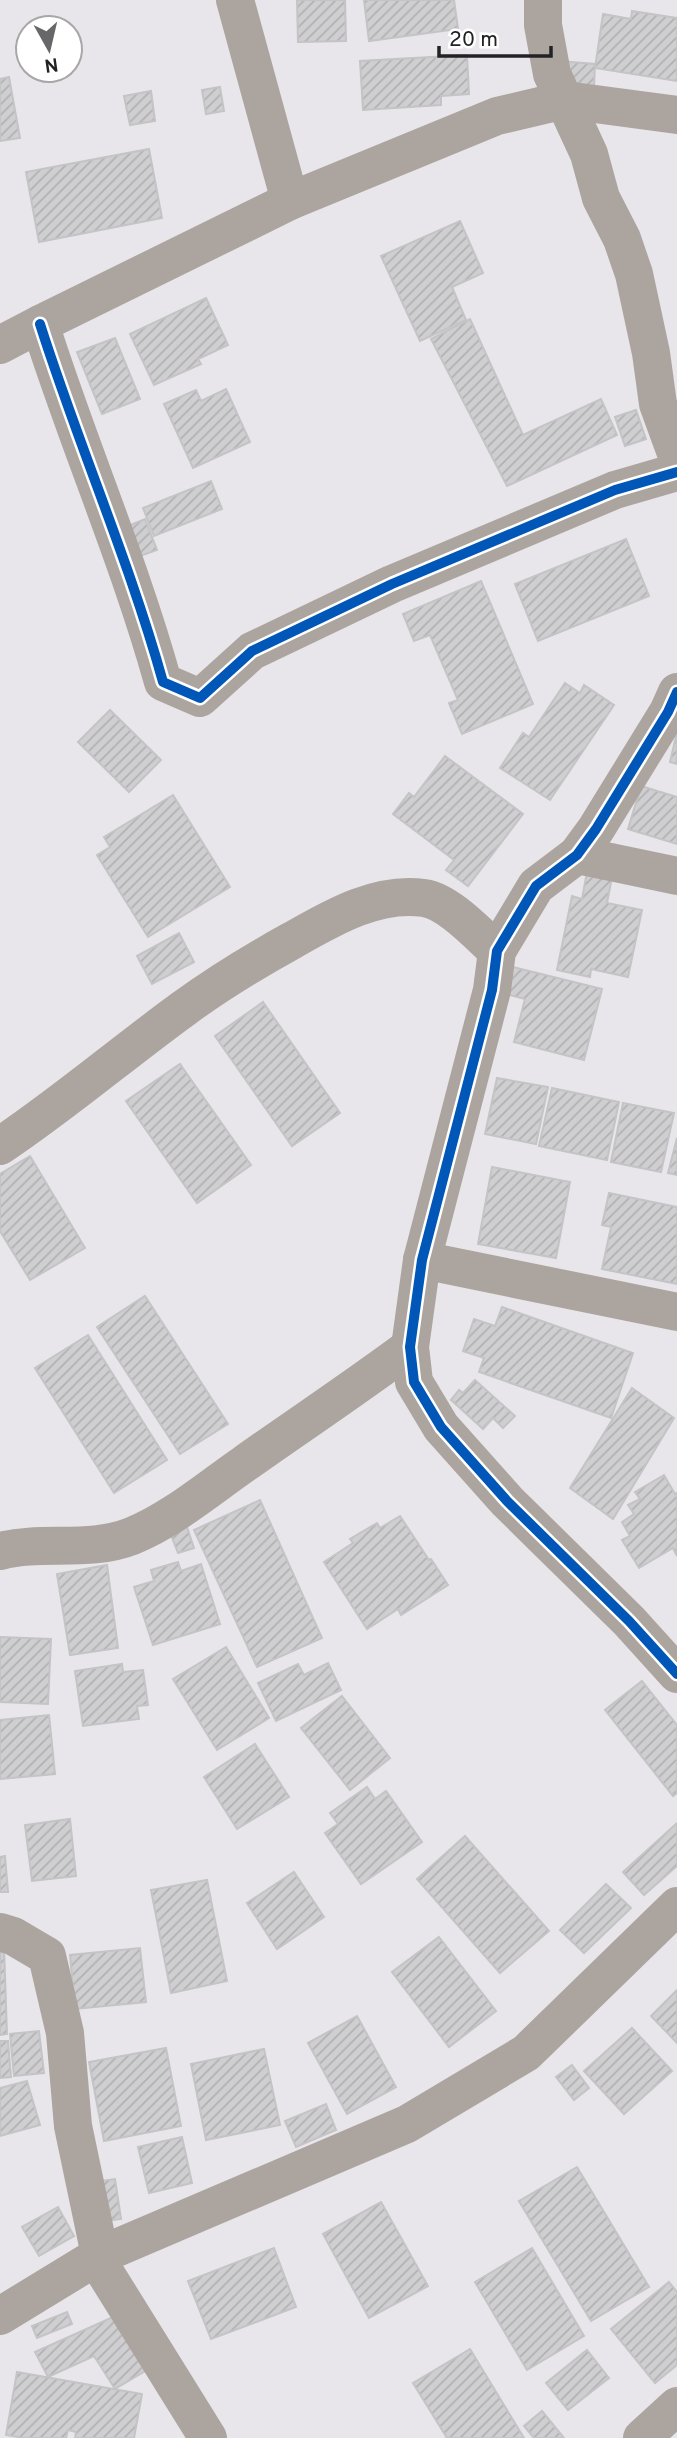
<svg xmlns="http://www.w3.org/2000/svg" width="677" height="2438" font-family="Overpass,sans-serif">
<defs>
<pattern id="building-hatch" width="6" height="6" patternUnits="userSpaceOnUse" patternTransform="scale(1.75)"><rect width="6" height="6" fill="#cfced0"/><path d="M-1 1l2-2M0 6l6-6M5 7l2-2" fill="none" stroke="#b1b1b2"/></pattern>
</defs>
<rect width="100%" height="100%" fill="#e8e6ea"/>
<g fill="url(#building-hatch)" stroke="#c4c3c5" stroke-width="2">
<path d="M297,0H345L346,41L298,42Z"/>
<path d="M364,0H454L458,29L369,41Z"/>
<path d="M632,11L677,18V81L595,68L603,14L631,19Z"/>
<path d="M467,55L469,94L441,96V105L363,110L360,61Z"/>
<path d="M559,61L595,64L594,87L558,85Z"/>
<path d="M9,77L20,138L0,141V79Z"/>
<path d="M220,87L224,111L206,114L202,90Z"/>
<path d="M151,91L155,121L130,125L124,96Z"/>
<path d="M149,149L162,218L39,242L26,172Z"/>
<path d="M460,221L483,273L452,287L466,320L420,341L381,256Z"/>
<path d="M206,298L228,345L198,359L201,364L154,385L130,334Z"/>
<path d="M470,319L523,435L601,399L617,435L507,486L431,339Z"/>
<path d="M115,338L140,399L102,414L77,352Z"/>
<path d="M226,389L250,442L193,468L164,404L196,390L201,401Z"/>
<path d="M636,410L646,439L625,446L615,417Z"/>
<path d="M211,481L222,509L154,536L143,508Z"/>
<path d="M145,519L157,550L140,556L128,526Z"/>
<path d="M626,539L649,596L538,641L515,584Z"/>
<path d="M481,581L533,704L462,734L449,703L458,700L430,635L414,641L403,614Z"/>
<path d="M565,683L580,693L584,685L614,705L550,800L500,768L523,733L529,737Z"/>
<path d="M110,710L161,760L129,792L78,742Z"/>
<path d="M677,732V764L670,762Z"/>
<path d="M445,756L523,814L468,886L446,870L454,860L393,814L409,793L414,797Z"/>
<path d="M641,786L677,797V844L628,829Z"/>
<path d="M173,795L230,887L148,937L97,855L110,847L104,837Z"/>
<path d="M587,872L612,877L607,903L642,910L628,977L591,969L590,977L557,970L572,896L582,899Z"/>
<path d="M179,933L194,962L152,984L137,956Z"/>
<path d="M505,965L602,989L584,1060L514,1042L525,999L499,992Z"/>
<path d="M263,1002L340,1113L292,1146L215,1036Z"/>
<path d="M180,1064L251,1165L197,1203L126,1101Z"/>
<path d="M497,1078L548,1087L536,1144L485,1134Z"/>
<path d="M552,1088L619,1102L607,1160L539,1146Z"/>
<path d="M623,1103L674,1113L661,1172L611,1162Z"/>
<path d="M677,1138V1175L668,1173Z"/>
<path d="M30,1156L85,1248L30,1280L0,1231V1174Z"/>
<path d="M492,1167L570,1182L556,1258L478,1244Z"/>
<path d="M609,1193L677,1207V1284L602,1269L611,1227L602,1225Z"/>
<path d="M145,1296L228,1424L180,1454L97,1327Z"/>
<path d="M502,1307L633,1353L611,1418L479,1372L484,1358L463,1351L474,1319L495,1326Z"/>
<path d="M88,1335L167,1460L114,1493L35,1368Z"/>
<path d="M475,1380L515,1416L503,1428L493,1418L483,1429L451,1400L459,1390L463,1393Z"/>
<path d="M632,1388L674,1418L613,1519L570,1488Z"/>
<path d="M664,1475L675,1494L677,1493V1556L673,1548L639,1568L622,1540L630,1536L622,1522L634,1514L628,1505L640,1499L635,1492Z"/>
<path d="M260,1500L322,1638L257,1667L194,1530Z"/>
<path d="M400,1516L429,1560L431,1559L448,1585L401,1615L398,1609L367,1629L324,1562L353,1543L350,1539L377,1523L380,1528Z"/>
<path d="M185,1521L194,1548L178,1553L168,1527Z"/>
<path d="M178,1562L181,1571L201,1564L220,1624L153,1645L134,1587L154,1581L151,1570Z"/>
<path d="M107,1565L118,1648L70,1655L57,1574Z"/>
<path d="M0,1637L51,1639L48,1704L0,1702Z"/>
<path d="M226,1647L269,1718L217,1750L173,1679Z"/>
<path d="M328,1663L341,1690L276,1721L258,1683L298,1664L304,1675Z"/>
<path d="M122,1664L123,1672L143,1670L148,1705L137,1706L139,1719L83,1726L75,1671Z"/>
<path d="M642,1681L677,1725V1793L673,1796L605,1710Z"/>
<path d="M342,1696L390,1758L350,1790L301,1728Z"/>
<path d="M49,1715L55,1774L0,1779V1720Z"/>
<path d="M255,1744L289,1797L237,1829L204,1777Z"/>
<path d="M367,1787L375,1799L386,1791L422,1842L361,1884L325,1833L338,1824L330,1813Z"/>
<path d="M70,1819L76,1876L32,1881L25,1825Z"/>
<path d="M677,1823V1866L644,1895L623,1872Z"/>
<path d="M465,1836L549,1931L500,1973L417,1879Z"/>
<path d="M5,1856L8,1892H0V1857Z"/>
<path d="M294,1872L324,1917L277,1949L247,1903Z"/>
<path d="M207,1880L227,1981L171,1993L151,1890Z"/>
<path d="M606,1884L631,1908L584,1953L560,1930Z"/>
<path d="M439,1937L496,2011L449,2047L392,1972Z"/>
<path d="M0,1948H4L7,2034L0,2035Z"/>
<path d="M140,1948L146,2002L75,2009L70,1955Z"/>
<path d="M677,1990V2043L651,2016Z"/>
<path d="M357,2016L396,2087L347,2114L308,2043Z"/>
<path d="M632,2028L672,2071L624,2114L584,2071Z"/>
<path d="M39,2031L44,2073L14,2076L10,2034Z"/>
<path d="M0,2041H8L11,2077L0,2078Z"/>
<path d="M166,2048L181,2126L104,2141L89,2062Z"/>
<path d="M264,2049L280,2125L206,2140L191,2064Z"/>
<path d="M572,2065L589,2088L574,2100L556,2077Z"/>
<path d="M27,2081L40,2125L0,2136V2088Z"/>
<path d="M326,2104L336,2130L296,2147L285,2121Z"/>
<path d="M182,2137L192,2183L149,2193L138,2147Z"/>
<path d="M577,2167L649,2287L591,2321L519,2201Z"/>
<path d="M115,2179L121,2219L99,2222L93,2182Z"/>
<path d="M381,2202L428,2286L369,2318L323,2234Z"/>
<path d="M58,2207L74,2236L39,2256L22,2227Z"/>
<path d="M274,2248L296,2307L211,2339L188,2281Z"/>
<path d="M532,2248L584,2336L527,2370L475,2282Z"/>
<path d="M669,2282L677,2292V2365L655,2383L611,2329Z"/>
<path d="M67,2312L72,2324L37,2338L32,2326Z"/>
<path d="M113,2317L147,2370L115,2389L94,2356L48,2377L35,2352Z"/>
<path d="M470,2349L524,2438H447L413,2383Z"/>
<path d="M587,2350L609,2378L568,2410L546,2383Z"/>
<path d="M17,2372L142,2394L134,2438H75L76,2432L68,2430L66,2438H24L6,2435Z"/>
<path d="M542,2411L564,2438H534L524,2426Z"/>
</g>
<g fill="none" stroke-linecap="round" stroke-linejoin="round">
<g stroke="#aca59f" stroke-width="38">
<path d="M235,0L290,201"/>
<path d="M543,0V25L552,74L589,154L601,198L622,239L634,274L651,353L658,404L677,456"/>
<path d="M40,324C78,444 129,560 163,682L200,698L252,651L392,584L615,490L677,472"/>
<path d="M0,345L40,324L290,201L497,116L565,100L677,115"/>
<path d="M677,692L668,712L596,829L577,855L536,886L497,951L492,990L422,1260L410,1347L414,1382L441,1427L507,1501L629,1621L677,1674"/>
<path d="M577,855L677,876"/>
<path d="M0,1146C63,1104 121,1054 183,1009C217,984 253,962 291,941C330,919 376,891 424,898C448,901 479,935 497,951"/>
<path d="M422,1260L677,1312"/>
<path d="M0,1551C43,1540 89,1553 132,1536C173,1519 208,1489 244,1464C299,1425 355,1388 410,1347"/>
<path d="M0,1932L13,1936L47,1956L65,2033L73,2126L100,2255"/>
<path d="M96,2258L208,2438"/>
<path d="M0,2316L100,2255L407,2124L526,2053L677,1906"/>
<path d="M642,2438L677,2406"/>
</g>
<g stroke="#fff" stroke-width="15">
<g id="cycleway">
<path d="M40,324C78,444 129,560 163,682L200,698L252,651L392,584L615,490L677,472"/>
<path d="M677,692L668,712L596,829L577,855L536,886L497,951L492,990L422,1260L410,1347L414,1382L441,1427L507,1501L629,1621L677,1674"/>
</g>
</g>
<use href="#cycleway" stroke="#0057b8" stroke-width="10"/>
</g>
<g transform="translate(49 49) rotate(172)"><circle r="33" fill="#ffffff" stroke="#a7a7a7" stroke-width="2"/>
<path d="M0-5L12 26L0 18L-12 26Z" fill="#676769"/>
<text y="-10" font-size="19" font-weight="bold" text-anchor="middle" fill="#222224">N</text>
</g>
<path d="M439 46v10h112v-10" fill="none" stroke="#222224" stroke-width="3.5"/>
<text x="449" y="46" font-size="21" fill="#222224" stroke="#ffffff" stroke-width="5" paint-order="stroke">20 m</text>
</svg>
